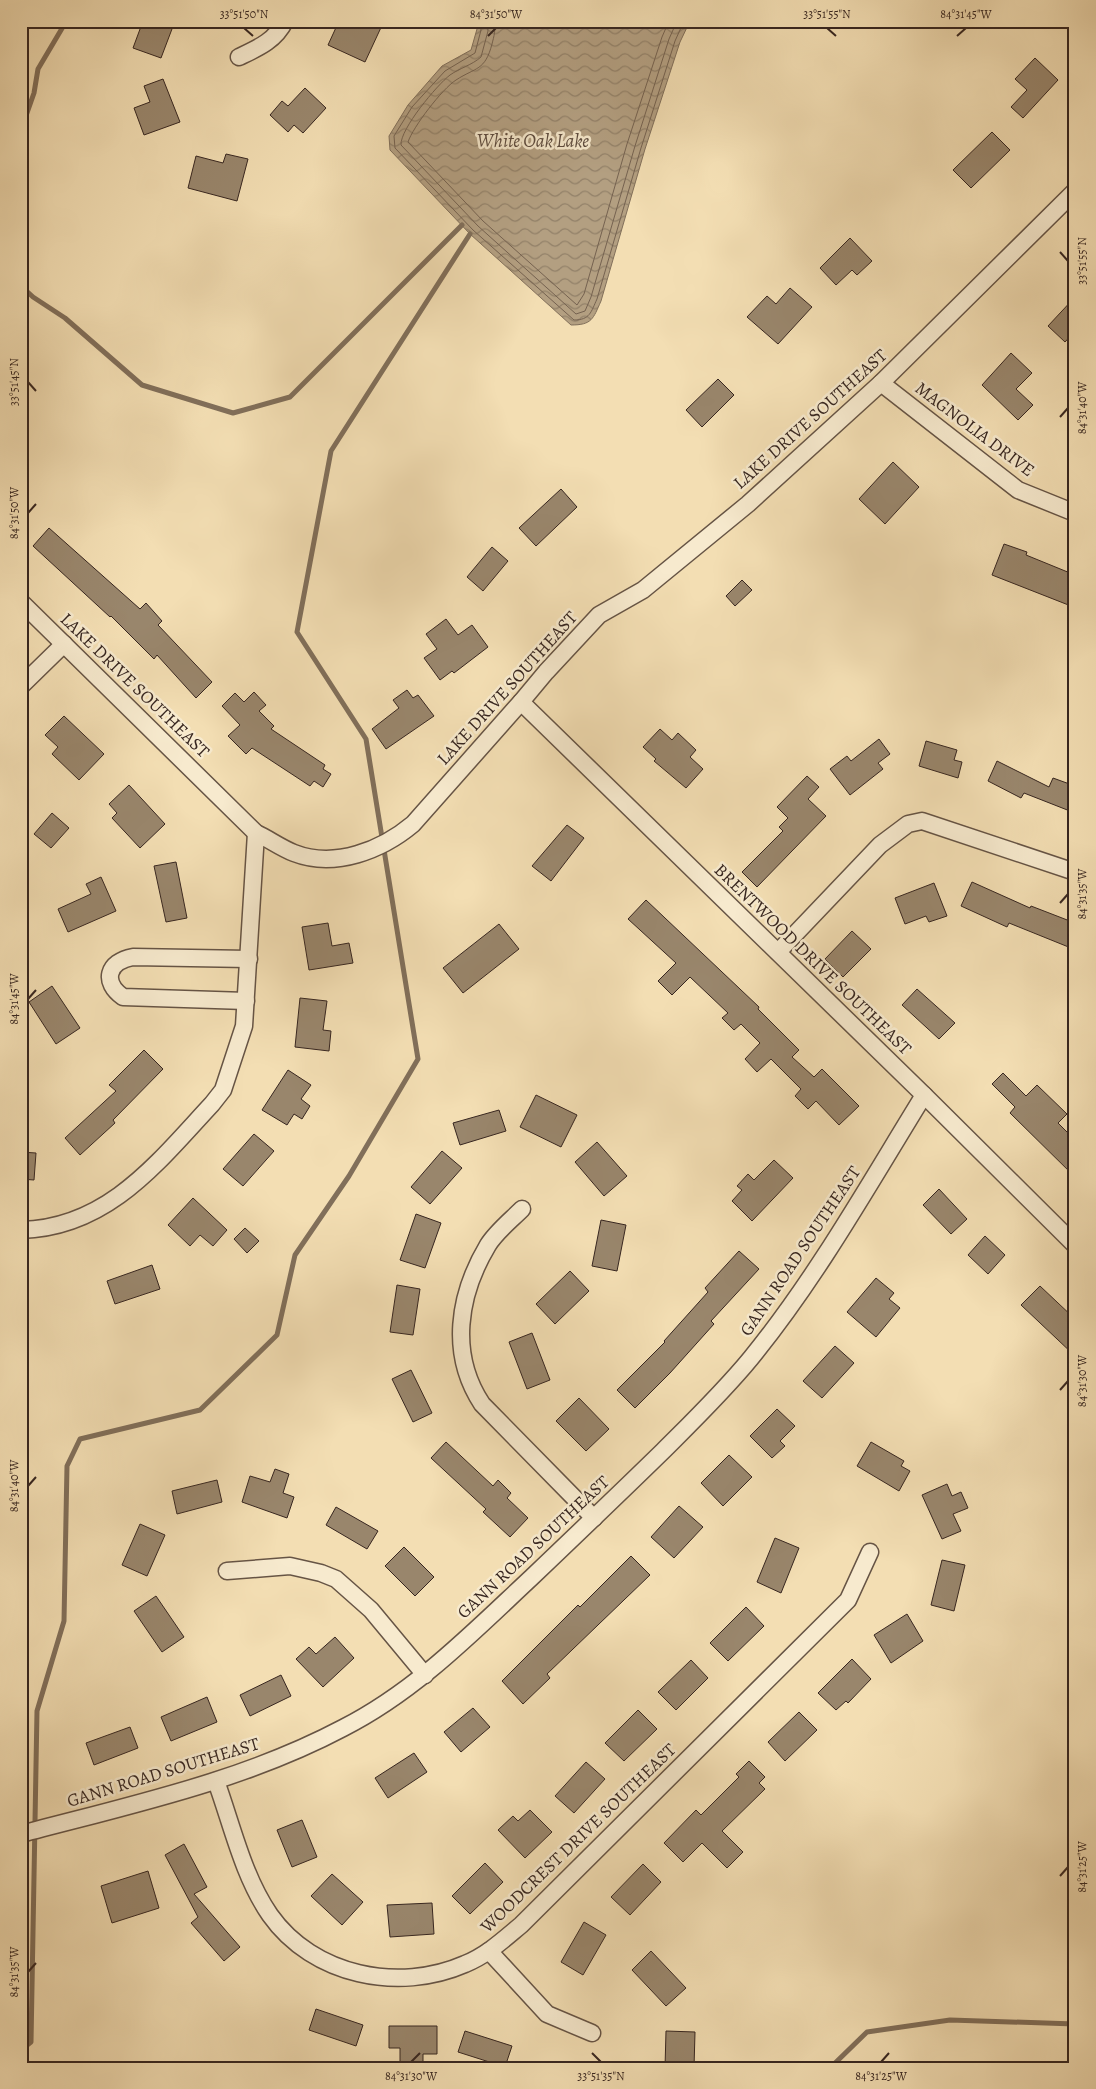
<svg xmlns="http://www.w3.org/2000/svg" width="1096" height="2089" font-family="Alegreya,serif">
<defs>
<pattern id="water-waves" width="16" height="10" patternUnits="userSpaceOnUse" patternTransform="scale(1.25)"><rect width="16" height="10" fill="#b39f81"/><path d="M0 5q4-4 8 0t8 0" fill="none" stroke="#928169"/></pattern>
</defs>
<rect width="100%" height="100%" fill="#f3deb3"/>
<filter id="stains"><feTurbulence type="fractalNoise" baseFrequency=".004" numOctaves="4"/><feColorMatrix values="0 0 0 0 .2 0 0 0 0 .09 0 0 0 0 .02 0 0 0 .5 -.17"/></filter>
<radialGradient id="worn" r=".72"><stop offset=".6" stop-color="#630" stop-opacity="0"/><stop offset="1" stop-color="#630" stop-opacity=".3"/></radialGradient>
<path fill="url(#water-waves)" stroke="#816f5a" d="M475,21H690L680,42L645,149L601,301C593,319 592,325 571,325L470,234L390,150L389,136L408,105L442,66L471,50L477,29Z"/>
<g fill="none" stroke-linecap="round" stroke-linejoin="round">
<g stroke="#756250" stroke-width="1">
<path d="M480,21L481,30L475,53L445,71L412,107L394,136L395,148L473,230L574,320C590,320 591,312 597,299L641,148L675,41L684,21"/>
<path d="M487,21L488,31L481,57C472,65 460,68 450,75C437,85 400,129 401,145L478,226L576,314L585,311L591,297L635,146L669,39L677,21"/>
<path d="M494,21C496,30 494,36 492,44C485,71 476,67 456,80C442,89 413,127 408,142L483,221L577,305L584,294L627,144L662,37L669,21"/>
</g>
<g stroke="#816f5a" stroke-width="5">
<path d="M21,130L34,93L38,69L64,25"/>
<path d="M21,286L33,297L65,318L142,385L233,413L290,397L462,225"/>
<path d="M21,2050L31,2042L37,1711L64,1621L67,1466L80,1439L200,1410L277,1335L295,1255L349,1176L418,1059L366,739L297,632L331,451L470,234"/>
<path d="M830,2068L867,2032L950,2020L1075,2024"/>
</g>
</g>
<g fill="#99866c" stroke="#372620">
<path d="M143,21H175L161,58L133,48Z"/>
<path d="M339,21H384L365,62L328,45Z"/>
<path d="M1035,58L1058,80L1023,118L1011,107L1027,90L1015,79Z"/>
<path d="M163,79L180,122L144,135L134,108L150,102L144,86Z"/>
<path d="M305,88L326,108L303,133L294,125L288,132L270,115L282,101L288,106Z"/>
<path d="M992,132L1010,150L971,188L953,170Z"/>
<path d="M226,154L248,159L237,201L188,188L196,156L223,163Z"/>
<path d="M850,238L872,261L857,275L852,270L836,285L820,268Z"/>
<path d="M790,288L812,307L778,344L747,317L767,296L776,304Z"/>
<path d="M1075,297V331L1065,342L1048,326Z"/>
<path d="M1011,353L1032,373L1016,389L1033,405L1018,420L982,385Z"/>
<path d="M718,379L734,395L702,427L686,410Z"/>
<path d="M893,462L919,487L885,524L859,499Z"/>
<path d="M561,489L577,507L536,546L519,528Z"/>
<path d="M49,528L140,609L146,603L162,621L158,625L212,682L196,698L157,655L154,659L111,616L110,617L33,546Z"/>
<path d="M1004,544L1027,552L1026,555L1075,575V598L1071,606L992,575Z"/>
<path d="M492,547L508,561L483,591L467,577Z"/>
<path d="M742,580L752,590L735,606L726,596Z"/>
<path d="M446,619L458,635L472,625L488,647L454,673L452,671L440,680L424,658L437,649L426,634Z"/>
<path d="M407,690L413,698L418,695L434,716L386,749L372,729L399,708L393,700Z"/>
<path d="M254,692L266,705L259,711L274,726L271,729L325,765L323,769L331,774L323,787L314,781L310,786L252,748L246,754L228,736L240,725L222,706L235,693L244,702Z"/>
<path d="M64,716L104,754L79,780L52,754L58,747L45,735Z"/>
<path d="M660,729L672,740L678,733L696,750L690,757L703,769L686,788L654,761L656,759L643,747Z"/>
<path d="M879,739L890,754L878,763L883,769L850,795L830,769L847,756L851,761Z"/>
<path d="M926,741L957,750L954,760L962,762L958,778L919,766Z"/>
<path d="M997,761L1049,787L1053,778L1075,786V813L1024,793L1021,798L988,781Z"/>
<path d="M807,776L819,787L808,799L826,816L757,887L742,872L783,831L779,827L788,818L777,807Z"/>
<path d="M129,785L165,824L140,848L112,818L117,813L109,804Z"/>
<path d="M52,813L69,828L51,848L34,834Z"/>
<path d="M567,825L584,838L551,881L532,866Z"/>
<path d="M176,862L187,918L166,922L154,866Z"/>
<path d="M101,877L116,911L68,932L58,909L91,894L86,884Z"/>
<path d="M972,882L1030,908L1031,906L1075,923V939L1071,948L1009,923L1007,927L961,906Z"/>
<path d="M934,883L947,916L929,922L926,916L905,924L895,898Z"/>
<path d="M646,900L759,1007L758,1009L799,1050L792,1057L814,1077L822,1069L859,1106L839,1125L816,1101L808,1109L795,1096L801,1089L771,1059L757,1072L745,1059L760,1043L741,1024L734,1030L722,1018L728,1013L690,977L672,995L658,981L676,963L628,919Z"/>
<path d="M328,923L332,946L349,943L353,963L309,970L302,927Z"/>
<path d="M499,924L519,949L463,993L443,968Z"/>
<path d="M852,931L871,949L843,977L825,959Z"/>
<path d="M52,986L80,1028L56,1044L29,1002Z"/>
<path d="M917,989L955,1023L939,1039L902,1005Z"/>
<path d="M300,998L327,1001L323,1030L331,1031L329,1051L295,1047Z"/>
<path d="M144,1050L163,1069L113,1120L115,1123L80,1155L65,1138L116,1091L109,1085Z"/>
<path d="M288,1070L311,1085L301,1099L310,1106L302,1119L294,1114L287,1125L262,1110Z"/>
<path d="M1003,1073L1026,1096L1037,1085L1067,1114L1058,1123L1075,1140V1177L1010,1113L1015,1107L992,1084Z"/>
<path d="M536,1095L577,1115L561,1147L520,1127Z"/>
<path d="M499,1110L506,1131L460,1145L453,1123Z"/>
<path d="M254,1134L274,1151L243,1186L223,1169Z"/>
<path d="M597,1142L627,1176L604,1196L575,1162Z"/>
<path d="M442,1151L462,1168L430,1204L411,1187Z"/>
<path d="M21,1152L36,1153L34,1180L21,1179Z"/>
<path d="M774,1160L793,1178L752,1221L732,1201L742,1190L737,1186L748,1174L754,1180Z"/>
<path d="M939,1189L967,1219L951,1234L923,1205Z"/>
<path d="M193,1198L227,1230L213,1246L200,1235L190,1246L168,1225Z"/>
<path d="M416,1214L441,1223L425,1268L400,1260Z"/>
<path d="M601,1220L626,1225L617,1271L592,1266Z"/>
<path d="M245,1228L259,1241L247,1253L234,1239Z"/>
<path d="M985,1236L1005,1255L988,1274L968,1255Z"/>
<path d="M739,1251L759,1269L711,1321L714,1324L670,1373L635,1408L617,1390L665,1342L664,1341L708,1292L705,1288Z"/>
<path d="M152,1265L160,1289L115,1304L107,1281Z"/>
<path d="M570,1271L589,1291L555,1324L536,1304Z"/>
<path d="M876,1278L894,1293L889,1299L900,1308L876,1337L847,1312Z"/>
<path d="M397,1285L420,1289L413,1335L390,1332Z"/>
<path d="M1040,1286L1075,1319V1356L1021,1305Z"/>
<path d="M532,1333L550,1380L527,1389L509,1342Z"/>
<path d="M835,1346L854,1363L822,1398L803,1381Z"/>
<path d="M411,1370L432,1413L413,1422L392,1379Z"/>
<path d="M579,1398L609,1429L586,1451L556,1421Z"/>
<path d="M777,1409L795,1426L780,1441L785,1446L772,1458L750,1436Z"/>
<path d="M446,1442L493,1486L498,1480L511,1493L507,1498L528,1518L510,1537L483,1512L486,1509L431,1458Z"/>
<path d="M871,1442L904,1461L901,1466L910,1471L899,1491L857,1466Z"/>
<path d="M729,1455L752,1477L723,1506L701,1483Z"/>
<path d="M275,1469L289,1474L283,1493L294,1497L287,1518L242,1502L250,1476L270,1482Z"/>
<path d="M217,1480L222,1502L177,1514L172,1491Z"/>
<path d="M947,1484L952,1496L961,1492L968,1508L953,1514L961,1531L942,1539L922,1495Z"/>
<path d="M679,1506L703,1527L674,1558L651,1537Z"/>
<path d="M336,1507L378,1531L367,1549L326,1525Z"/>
<path d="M140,1524L165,1535L147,1576L122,1565Z"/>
<path d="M775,1538L799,1548L781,1593L757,1582Z"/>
<path d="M404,1547L434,1577L415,1596L385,1566Z"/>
<path d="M631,1556L650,1575L547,1674L550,1678L523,1704L502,1681L578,1605L580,1607Z"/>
<path d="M942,1560L965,1565L954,1611L931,1605Z"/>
<path d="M156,1596L184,1637L162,1652L134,1611Z"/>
<path d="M746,1607L764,1626L728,1661L710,1643Z"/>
<path d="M907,1614L923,1641L891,1663L874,1635Z"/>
<path d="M335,1637L354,1658L323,1687L296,1659L309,1647L316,1654Z"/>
<path d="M852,1659L871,1679L848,1703L846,1701L836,1710L818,1693Z"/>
<path d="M691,1660L708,1678L676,1710L658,1692Z"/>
<path d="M281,1675L291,1696L250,1716L240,1695Z"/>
<path d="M207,1697L217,1722L171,1741L161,1717Z"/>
<path d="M473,1708L490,1727L461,1752L444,1732Z"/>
<path d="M638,1710L657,1729L624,1761L605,1743Z"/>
<path d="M799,1712L817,1730L785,1761L768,1742Z"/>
<path d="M130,1727L138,1748L94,1765L86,1743Z"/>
<path d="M414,1753L427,1772L388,1798L375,1778Z"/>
<path d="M749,1761L765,1777L759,1783L765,1789L722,1831L743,1852L727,1868L702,1843L683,1862L664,1843L696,1810L701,1815L739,1777L736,1774Z"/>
<path d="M586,1762L605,1779L574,1813L555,1796Z"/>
<path d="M530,1810L552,1832L525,1858L498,1830L513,1816L518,1821Z"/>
<path d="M302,1820L317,1857L292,1867L277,1830Z"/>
<path d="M184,1844L207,1887L194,1894L240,1947L224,1961L191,1923L198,1917L165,1855Z"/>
<path d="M485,1863L503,1882L470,1914L452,1896Z"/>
<path d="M643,1864L661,1882L630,1915L611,1897Z"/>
<path d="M148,1871L159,1908L112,1923L101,1886Z"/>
<path d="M332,1874L363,1902L342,1925L311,1896Z"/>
<path d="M432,1903L434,1934L390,1937L387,1905Z"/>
<path d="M584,1922L606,1935L583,1975L561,1962Z"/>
<path d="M651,1951L686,1988L666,2006L632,1970Z"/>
<path d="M316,2009L363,2025L356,2046L309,2030Z"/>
<path d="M389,2026H437V2054H423V2065H400V2048H389Z"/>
<path d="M465,2031L512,2046L505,2067L458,2052Z"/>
<path d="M666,2031L695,2032L694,2068H665Z"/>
</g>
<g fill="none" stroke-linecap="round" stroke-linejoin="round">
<g stroke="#665445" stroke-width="19">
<g id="minor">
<path d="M239,57C258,48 275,41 285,21"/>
<path d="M881,383L1018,490L1075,513"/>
<path d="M21,602L256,833C269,839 281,848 294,853C335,869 382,850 413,824L521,702L546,672L599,615L643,590L748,504L881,383L1075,191"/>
<path d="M21,686L64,644"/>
<path d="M521,702L924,1095L1075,1245"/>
<path d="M778,952L880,845L908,824L922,821L1075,872"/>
<path d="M246,1001L123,997C102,982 107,962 133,957L249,959"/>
<path d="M522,1209C511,1220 496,1232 488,1245C458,1295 449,1354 482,1404L594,1518"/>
<path d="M21,1230C108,1228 158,1162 212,1104L223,1090L244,1026L256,833"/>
<path d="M227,1571L290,1566L321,1573L336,1579L371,1610L425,1675"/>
<path d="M216,1781C232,1825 243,1876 270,1915C313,1976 399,1993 465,1964C487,1955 503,1940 521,1925L848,1600L870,1552"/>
<path d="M21,1834C130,1805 243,1781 343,1728C416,1691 473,1632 532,1577C576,1535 620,1493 663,1451C693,1421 724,1391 751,1358C817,1277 869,1184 924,1095"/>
<path d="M489,1951L547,2014L592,2033"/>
</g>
</g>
<use href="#minor" stroke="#f7eace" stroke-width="16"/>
</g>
<path fill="none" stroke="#372620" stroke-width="2" d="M244,28L253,36M827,28L836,36M488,36L496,28M957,36L966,28M1060,252L1068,261M28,382L36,391M1060,417L1068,408M28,513L36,504M1060,903L1068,894M28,999L36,990M1060,1390L1068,1381M28,1486L36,1477M1060,1876L1068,1867M28,1972L36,1963M592,2053L601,2062M411,2062L420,2053M881,2062L889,2053"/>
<g text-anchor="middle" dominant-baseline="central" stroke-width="5" stroke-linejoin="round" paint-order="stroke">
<g font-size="18" fill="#372620" stroke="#f7eace">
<text transform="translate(810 419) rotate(-42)">LAKE DRIVE SOUTHEAST</text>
<text transform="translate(975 429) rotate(37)">MAGNOLIA DRIVE</text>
<text transform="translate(135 685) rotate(44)">LAKE DRIVE SOUTHEAST</text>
<text transform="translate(507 688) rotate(-48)">LAKE DRIVE SOUTHEAST</text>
<text transform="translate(813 959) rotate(44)">BRENTWOOD DRIVE SOUTHEAST</text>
<text transform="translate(800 1251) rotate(-56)">GANN ROAD SOUTHEAST</text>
<text transform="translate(533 1547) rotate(-43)">GANN ROAD SOUTHEAST</text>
<text transform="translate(163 1772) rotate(-17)">GANN ROAD SOUTHEAST</text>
<text transform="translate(578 1838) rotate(-44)">WOODCREST DRIVE SOUTHEAST</text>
</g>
<g font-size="19" font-style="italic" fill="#5c4a3d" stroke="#f7eace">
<text x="533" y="141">White Oak Lake</text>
</g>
</g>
<rect width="1096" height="2089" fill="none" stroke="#f3deb3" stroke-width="55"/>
<rect x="28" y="28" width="1040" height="2034" fill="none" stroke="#372620" stroke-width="2"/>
<g font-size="12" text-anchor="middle" fill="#372620">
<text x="244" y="18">33°51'50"N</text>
<text x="496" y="18">84°31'50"W</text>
<text x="827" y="18">33°51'55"N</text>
<text x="966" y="18">84°31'45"W</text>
<text transform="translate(1082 261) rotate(-90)" y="4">33°51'55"N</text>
<text transform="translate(14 382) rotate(-90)" y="4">33°51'45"N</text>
<text transform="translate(1082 408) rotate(-90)" y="4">84°31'40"W</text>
<text transform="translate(14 513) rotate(-90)" y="4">84°31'50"W</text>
<text transform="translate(1082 894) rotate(-90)" y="4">84°31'35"W</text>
<text transform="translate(14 999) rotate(-90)" y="4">84°31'45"W</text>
<text transform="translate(1082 1381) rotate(-90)" y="4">84°31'30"W</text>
<text transform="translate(14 1486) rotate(-90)" y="4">84°31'40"W</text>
<text transform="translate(1082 1867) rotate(-90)" y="4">84°31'25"W</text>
<text transform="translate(14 1972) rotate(-90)" y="4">84°31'35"W</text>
<text x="411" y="2080">84°31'30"W</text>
<text x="601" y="2080">33°51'35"N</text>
<text x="881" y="2080">84°31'25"W</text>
</g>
<rect width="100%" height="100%" filter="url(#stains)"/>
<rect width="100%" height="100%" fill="url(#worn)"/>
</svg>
